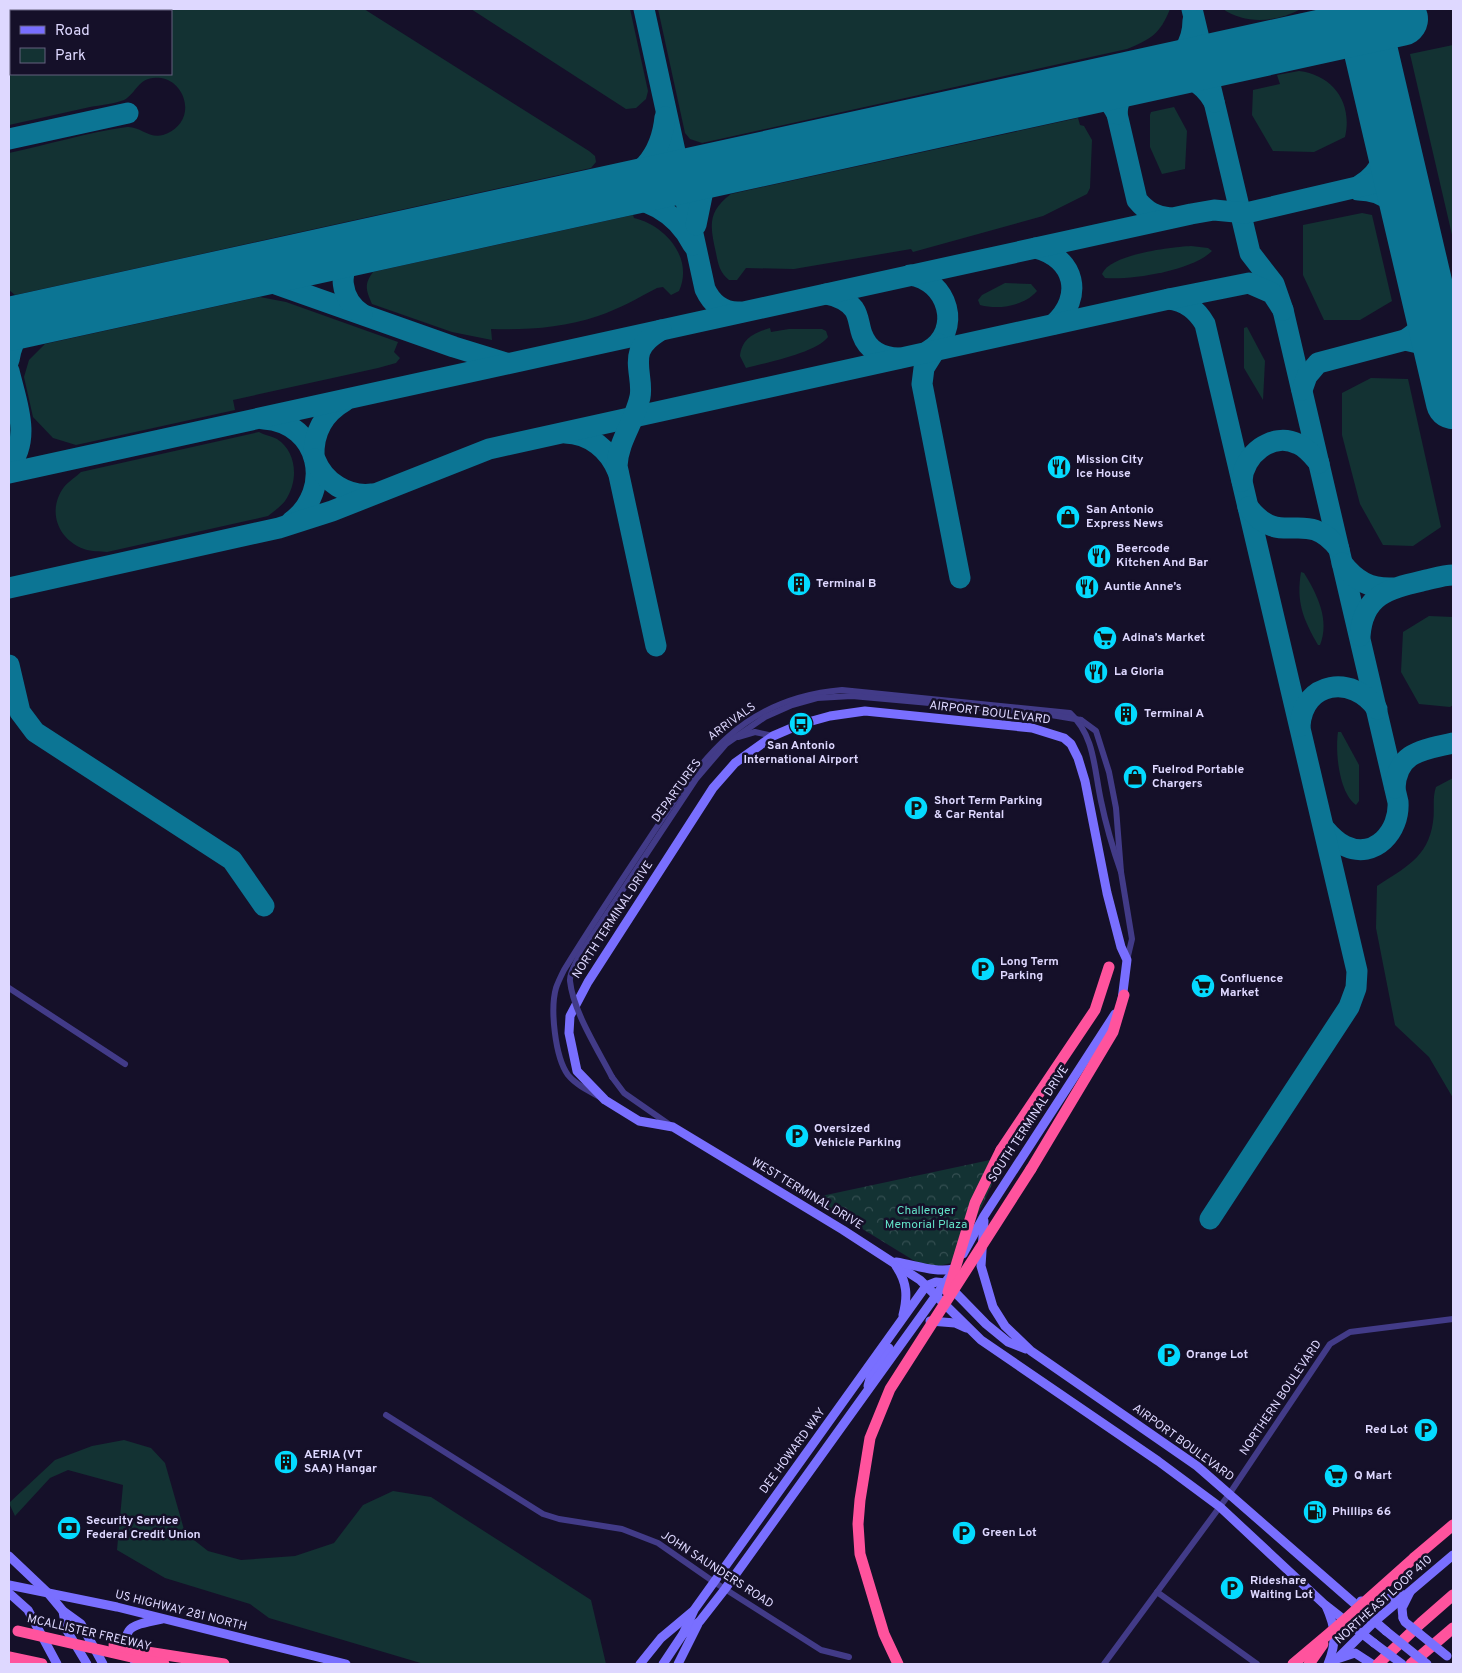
<svg xmlns="http://www.w3.org/2000/svg" width="1462" height="1673" font-family="Overpass,sans-serif">
<defs>
<pattern id="forest-crowns" width="20" height="18" patternUnits="userSpaceOnUse" patternTransform="scale(1.25)"><rect width="20" height="18" fill="#133233"/><path d="M2 6a3 3 0 1 1 6 0M12 15a3 3 0 1 1 6 0" fill="none" stroke="#354f52"/></pattern>
</defs>
<rect width="100%" height="100%" fill="#151029"/>
<g fill="#133233" fill-rule="evenodd">
<path d="M9,9H364L589,151L595,156L596,162L591,168L15,295L9,290V153C47,145 89,132 127,127C140,126 149,139 163,135C174,132 184,122 185,111C187,96 176,80 161,78C138,75 138,92 124,100C114,104 100,105 90,107C63,113 36,119 9,125ZM11,11H171V74H11Z"/>
<path d="M471,9H630L648,91L646,99L636,108L626,109Z"/>
<path d="M658,9H1170C1160,34 1151,39 1127,49L702,143L690,139L685,133Z"/>
<path d="M1223,9H1301C1277,22 1246,25 1223,9Z"/>
<path d="M1453,45V239L1410,54Z"/>
<path d="M1299,71C1333,75 1353,103 1345,137L1314,152L1273,151L1252,115L1253,90L1280,84L1277,75Z"/>
<path d="M1174,107L1187,131L1185,169L1162,174L1150,147V115L1151,112Z"/>
<path d="M1078,118L1080,125L1084,126L1092,140L1090,188L1087,194L1043,216L913,252L911,249L794,269L746,268L737,280H729C720,273 718,264 716,253C710,226 707,212 731,194Z"/>
<path d="M1362,213L1372,215L1392,301L1360,320H1324L1303,275V225Z"/>
<path d="M633,215L634,218C665,225 694,258 679,291L671,295L663,287L657,288C638,298 619,309 598,316C563,328 527,330 491,329L492,340L452,332L372,304C367,292 363,285 373,272Z"/>
<path d="M1191,246L1208,248L1212,251C1192,271 1132,280 1105,278L1102,274C1110,254 1172,247 1191,246Z"/>
<path d="M1005,283L1031,284L1037,291C1024,306 999,310 980,305L978,300L982,295Z"/>
<path d="M260,297L286,302L398,342L394,352L400,358L396,363L378,368L233,400L235,410L76,445L53,438L33,417L24,377L29,360L45,344Z"/>
<path d="M1247,327L1265,361L1263,400L1244,368V328Z"/>
<path d="M770,328L771,332L789,329H822L826,331L828,337C816,353 765,363 746,368L740,356C742,338 754,333 770,328Z"/>
<path d="M1371,378L1408,379L1441,527L1413,546L1383,545L1360,504L1342,435V393Z"/>
<path d="M259,432C264,435 271,436 277,439C297,452 299,481 285,501C280,507 273,512 268,516L107,552C100,551 92,552 84,549C57,539 47,510 64,487C69,481 77,476 81,472Z"/>
<path d="M1301,572L1304,573C1317,594 1330,620 1320,645H1318C1303,619 1296,602 1301,572Z"/>
<path d="M1429,616L1453,617V705L1450,707L1419,704L1401,672L1403,632Z"/>
<path d="M1338,732H1341L1359,765V801L1356,805C1339,793 1335,752 1338,732Z"/>
<path d="M1453,778V1098L1429,1057L1395,1025L1376,928L1377,886C1404,868 1428,858 1433,822C1435,810 1432,798 1436,787Z"/>
<path d="M124,1440L151,1448L165,1463L185,1533L208,1551L241,1560L295,1556L334,1543L363,1505L393,1491L431,1497L591,1600L606,1664H424L269,1618L250,1604L165,1578L117,1550L123,1485L68,1470L50,1478L15,1516L9,1503L55,1460L92,1446Z"/>
</g>
<path fill="url(#forest-crowns)" d="M1004,1157L983,1204L951,1263L931,1268L913,1260L812,1198Z"/>
<g fill="none" stroke-linecap="round" stroke-linejoin="round">
<g stroke="#0c7594" stroke-width="21">
<path d="M644,9L705,289C712,304 723,313 740,312"/>
<path d="M1192,9L1250,253L1274,284L1283,310L1398,802C1400,831 1375,860 1345,846C1336,842 1330,835 1324,828"/>
<path d="M1158,72C1179,62 1193,45 1193,20"/>
<path d="M1158,72C1181,72 1202,80 1214,102"/>
<path d="M1084,88C1100,93 1109,98 1117,114L1137,200C1147,212 1155,216 1170,218"/>
<path d="M1117,114C1118,95 1126,84 1143,75"/>
<path d="M9,139L128,113"/>
<path d="M1359,186C1384,171 1389,149 1388,122"/>
<path d="M1358,190C1388,190 1404,210 1414,236"/>
<path d="M603,193C639,178 661,158 665,117"/>
<path d="M600,194C639,195 675,208 693,245"/>
<path d="M696,225L704,186L720,168"/>
<path d="M1036,248C1075,258 1084,297 1054,324"/>
<path d="M910,275C948,280 963,331 928,351"/>
<path d="M228,276H253L454,347L506,363"/>
<path d="M826,294C836,296 847,300 854,309C859,316 859,326 862,334C868,351 883,358 899,358"/>
<path d="M1169,299C1185,301 1197,310 1205,324L1357,971L1356,988L1349,1007L1210,1219"/>
<path d="M9,311L25,317L43,315"/>
<path d="M362,314C341,300 335,269 357,253C365,247 377,244 387,241"/>
<path d="M1405,340L1427,345L1443,359"/>
<path d="M939,344L924,368L922,384L960,578"/>
<path d="M9,360C13,332 26,326 48,315"/>
<path d="M9,371C16,401 32,439 9,466"/>
<path d="M1302,390L1307,376L1318,363L1405,340C1420,331 1428,321 1430,303"/>
<path d="M264,419C320,423 334,490 291,522"/>
<path d="M565,433C590,434 609,449 618,472"/>
<path d="M314,457C313,433 324,413 345,401"/>
<path d="M315,459C324,482 347,497 372,494"/>
<path d="M9,473L1191,214L1214,210L1246,213L1400,177"/>
<path d="M1242,481C1243,455 1272,431 1298,444C1307,448 1313,456 1319,463"/>
<path d="M1248,507C1282,551 1305,505 1339,549"/>
<path d="M1342,563C1356,581 1370,589 1393,588"/>
<path d="M9,588L279,528L332,511L489,449L1169,299L1249,283L1272,293L1283,310"/>
<path d="M1360,636C1363,595 1388,589 1422,581C1432,579 1443,575 1453,575"/>
<path d="M656,646L617,466C618,441 635,421 640,397C643,382 635,366 640,351C644,341 652,336 661,330"/>
<path d="M9,665L20,712L35,732L232,860L264,906"/>
<path d="M1300,726C1303,681 1353,674 1377,709"/>
<path d="M1395,788C1397,751 1424,750 1453,743"/>
</g>
<g stroke="#0c7594" stroke-width="54">
<path d="M1361,9L1453,402"/>
<path d="M9,324L1401,19"/>
</g>
<g stroke="#423b88" stroke-width="6">
<path d="M1081,720L1096,731L1109,772L1116,808L1121,872L1132,939L1127,960"/>
<path d="M738,737L755,732L773,736"/>
<path d="M9,988L125,1064"/>
<path d="M612,1077L624,1093L670,1125"/>
<path d="M600,1097C589,1091 576,1085 568,1075C555,1057 550,1009 556,988C558,982 561,976 564,970C590,928 617,887 645,845C698,765 736,699 842,690L1070,713C1095,736 1094,769 1101,801C1106,825 1113,849 1121,872"/>
<path d="M386,1415L543,1514L559,1519L622,1529L658,1543L714,1582L821,1650L849,1657"/>
<path d="M1157,1592L1257,1664"/>
<path d="M1104,1664L1230,1493L1330,1344L1350,1332L1453,1319"/>
</g>
<g stroke="#796fff" stroke-width="9">
<path d="M1122,1000L1127,960L1121,947L1107,893L1085,781L1078,758L1071,744L1064,738L1032,728L865,711L830,716L801,724L773,736L735,763L713,788L588,982L570,1016L569,1033L577,1071L605,1100L639,1121L673,1127L843,1230L920,1280L981,1340L1158,1461L1220,1507L1324,1604L1374,1643"/>
<path d="M984,1221L981,1266L993,1307L1005,1326L1031,1351L1197,1466L1386,1631"/>
<path d="M963,1254L984,1216L1115,1014"/>
<path d="M896,1262C916,1265 934,1273 954,1269"/>
<path d="M896,1266C907,1282 908,1296 903,1315"/>
<path d="M926,1286L936,1282L946,1283L986,1324L1008,1342L1026,1349"/>
<path d="M930,1321L955,1323L966,1328"/>
<path d="M868,1386L871,1375L889,1348"/>
<path d="M9,1556L48,1593L63,1611L81,1624L103,1664"/>
<path d="M9,1585L117,1607L346,1664"/>
<path d="M9,1593L28,1610L57,1664"/>
<path d="M1361,1601L1373,1603L1401,1594"/>
<path d="M1326,1606C1336,1628 1337,1642 1328,1664"/>
<path d="M63,1611L66,1629L87,1664"/>
<path d="M1403,1618L1402,1608L1410,1592"/>
<path d="M683,1634L700,1621L725,1589L950,1276"/>
<path d="M1340,1658L1355,1653L1372,1664"/>
<path d="M136,1664C118,1629 126,1626 162,1619"/>
<path d="M640,1664L661,1638L692,1612"/>
<path d="M663,1664L683,1634L694,1610L926,1286"/>
<path d="M678,1664L698,1624"/>
<path d="M1332,1664L1374,1622L1453,1555"/>
</g>
<g stroke="#ff539d" stroke-width="11">
<path d="M1001,1150L1095,1010L1109,967"/>
<path d="M1031,1169L1113,1032L1124,995"/>
<path d="M1414,1558L1453,1525"/>
<path d="M147,1652L224,1664"/>
<path d="M9,1657L42,1664"/>
<path d="M153,1662L164,1664"/>
<path d="M1293,1664L1331,1632"/>
<path d="M1309,1664L1323,1644"/>
<path d="M1378,1664L1421,1623L1453,1595"/>
<path d="M1411,1664L1453,1628"/>
</g>
<path stroke="#423b88" stroke-width="6" d="M612,1077C598,1050 573,1011 570,981C569,974 576,963 579,956L696,779L726,744L765,717L792,705L817,698L852,696L1039,713L1081,720"/>
<g stroke="#796fff" stroke-width="9">
<path d="M1403,1618L1405,1622L1447,1656"/>
<path d="M1386,1631L1427,1664"/>
<path d="M1374,1643L1402,1664"/>
</g>
<g stroke="#ff539d" stroke-width="11">
<path d="M948,1292L975,1203L1001,1150"/>
<path d="M18,1631L153,1662"/>
<path d="M1331,1632L1414,1558"/>
<path d="M114,1645L147,1652"/>
<path d="M898,1664L884,1634L860,1554L858,1524L860,1500L870,1438L890,1389L1031,1169"/>
</g>
</g>
<defs>
<g id="restaurant-disc" transform="scale(1.25)"><circle r="9.5" fill="#04daff" stroke="#151029"/><path d="M-5-6h1v4h1v-4h1v4h1v-4h1v5L-1.5 .5V6h-2V.5L-5-1ZM5-6V6H3V1.5H1.5Q1.5-4 5-6Z" fill="#111"/></g>
<g id="shop-disc" transform="scale(1.25)"><circle r="9.5" fill="#04daff" stroke="#151029"/><path d="M-5-2.5h2.3a2.7 3.5 0 0 1 5.4 0H5L5.5 6h-11ZM-1.5-2.5h3a1.5 2.3 0 0 0-3 0Z" fill="#111"/></g>
<g id="building-disc" transform="scale(1.25)"><circle r="9.5" fill="#04daff" stroke="#151029"/><path d="M-4-6H4V6H1V3H-1V6H-4ZM-2.5-4.3h1.7v1.8h-1.7ZM.8-4.3h1.7v1.8H.8ZM-2.5-1h1.7V.8h-1.7ZM.8-1h1.7V.8H.8Z" fill="#111"/></g>
<g id="supermarket-disc" transform="scale(1.25)"><circle r="9.5" fill="#04daff" stroke="#151029"/><path d="M-6-5.5h2.5l.6 2H6L4.5 2H-2.5L-4.4-4H-6ZM-1.5 3.2a1.3 1.3 0 1 0 .1 0ZM3 3.2a1.3 1.3 0 1 0 .1 0Z" fill="#111"/></g>
<g id="bus-disc" transform="scale(1.25)"><circle r="9.5" fill="#04daff" stroke="#151029"/><path d="M-5-6H5V4H4V6H2V4H-2V6H-4V4H-5ZM-3.5-4V0h7V-4ZM-3.5 1.2v1.5H-2V1.2ZM2 1.2v1.5H3.5V1.2Z" fill="#111"/></g>
<g id="parking-disc" transform="scale(1.25)"><circle r="9.5" fill="#04daff" stroke="#151029"/><path d="M-3.5-5.5H1a3.5 3.5 0 0 1 0 7H-1V5.5H-3.5ZM-1-3.4V-.6H.8a1.4 1.4 0 0 0 0-2.8Z" fill="#111"/></g>
<g id="fuel-disc" transform="scale(1.25)"><circle r="9.5" fill="#04daff" stroke="#151029"/><path d="M-5.5-6h7V0h2V4h1.3V-2.5L3-4.5l.8-.8L6-3V5H2.5V1h-1V6h-7ZM-4.2-4.7v3.2H.2V-4.7Z" fill="#111"/></g>
<g id="bank-disc" transform="scale(1.25)"><circle r="9.5" fill="#04daff" stroke="#151029"/><path d="M-6-4H6V4H-6ZM0-2.3a2.3 2.3 0 1 0 0 4.6a2.3 2.3 0 1 0 0-4.6Z" fill="#111"/></g>
</defs>
<g fill-rule="evenodd">
<use href="#restaurant-disc" x="1059" y="467"/>
<use href="#shop-disc" x="1068" y="517"/>
<use href="#restaurant-disc" x="1099" y="556"/>
<use href="#building-disc" x="799" y="584"/>
<use href="#restaurant-disc" x="1087" y="587"/>
<use href="#supermarket-disc" x="1105" y="638"/>
<use href="#restaurant-disc" x="1096" y="672"/>
<use href="#building-disc" x="1126" y="714"/>
<use href="#bus-disc" x="801" y="724"/>
<use href="#shop-disc" x="1135" y="777"/>
<use href="#parking-disc" x="916" y="808"/>
<use href="#parking-disc" x="983" y="969"/>
<use href="#supermarket-disc" x="1203" y="986"/>
<use href="#parking-disc" x="797" y="1136"/>
<use href="#parking-disc" x="1169" y="1355"/>
<use href="#parking-disc" x="1426" y="1430"/>
<use href="#building-disc" x="286" y="1462"/>
<use href="#supermarket-disc" x="1336" y="1476"/>
<use href="#fuel-disc" x="1315" y="1512"/>
<use href="#bank-disc" x="69" y="1528"/>
<use href="#parking-disc" x="964" y="1533"/>
<use href="#parking-disc" x="1232" y="1588"/>
</g>
<g text-anchor="middle" dominant-baseline="central" stroke-width="5" stroke-linejoin="round" paint-order="stroke">
<g font-size="12" font-weight="bold" fill="#ded8ff" stroke="#151029" text-anchor="start">
<text x="1076" y="460">Mission City<tspan x="1076" dy="14">Ice House</tspan></text>
<text x="1086" y="510">San Antonio<tspan x="1086" dy="14">Express News</tspan></text>
<text x="1116" y="549">Beercode<tspan x="1116" dy="14">Kitchen And Bar</tspan></text>
<text x="816" y="584">Terminal B</text>
<text x="1104" y="587">Auntie Anne’s</text>
<text x="1122" y="638">Adina’s Market</text>
<text x="1114" y="672">La Gloria</text>
<text x="1144" y="714">Terminal A</text>
<text x="801" y="746" text-anchor="middle">San Antonio<tspan x="801" dy="14">International Airport</tspan></text>
<text x="1152" y="770">Fuelrod Portable<tspan x="1152" dy="14">Chargers</tspan></text>
<text x="934" y="801">Short Term Parking<tspan x="934" dy="14">&amp; Car Rental</tspan></text>
<text x="1000" y="962">Long Term<tspan x="1000" dy="14">Parking</tspan></text>
<text x="1220" y="979">Confluence<tspan x="1220" dy="14">Market</tspan></text>
<text x="814" y="1129">Oversized<tspan x="814" dy="14">Vehicle Parking</tspan></text>
<text x="1186" y="1355">Orange Lot</text>
<text x="1408" y="1430" text-anchor="end">Red Lot</text>
<text x="304" y="1455">AERIA (VT<tspan x="304" dy="14">SAA) Hangar</tspan></text>
<text x="1354" y="1476">Q Mart</text>
<text x="1332" y="1512">Phillips 66</text>
<text x="86" y="1521">Security Service<tspan x="86" dy="14">Federal Credit Union</tspan></text>
<text x="982" y="1533">Green Lot</text>
<text x="1250" y="1581">Rideshare<tspan x="1250" dy="14">Waiting Lot</tspan></text>
</g>
<g font-size="12" fill="#ded8ff" stroke="#151029">
<text transform="translate(990 713) rotate(7)">AIRPORT BOULEVARD</text>
<text transform="translate(732 722) rotate(-36)">ARRIVALS</text>
<text transform="translate(677 791) rotate(-54)">DEPARTURES</text>
<text transform="translate(613 920) rotate(-57)">NORTH TERMINAL DRIVE</text>
<text transform="translate(1029 1124) rotate(-57)">SOUTH TERMINAL DRIVE</text>
<text transform="translate(807 1194) rotate(31)">WEST TERMINAL DRIVE</text>
<text transform="translate(1281 1398) rotate(-56)">NORTHERN BOULEVARD</text>
<text transform="translate(1183 1443) rotate(36)">AIRPORT BOULEVARD</text>
<text transform="translate(793 1451) rotate(-54)">DEE HOWARD WAY</text>
<text transform="translate(717 1570) rotate(33)">JOHN SAUNDERS ROAD</text>
<text transform="translate(1384 1600) rotate(-42)">NORTHEAST LOOP 410</text>
<text transform="translate(181 1611) rotate(14)">US HIGHWAY 281 NORTH</text>
<text transform="translate(89 1633) rotate(13)">MCALLISTER FREEWAY</text>
</g>
<g font-size="12" fill="#62e1c7" stroke="#151029">
<text x="926" y="1211">Challenger<tspan x="926" dy="14">Memorial Plaza</tspan></text>
</g>
</g>
<rect width="1462" height="1673" fill="none" stroke="#ded8ff" stroke-width="20"/>
<rect x="10" y="10" width="162" height="65" fill="#151029" stroke="#65607f"/>
<rect x="20" y="26" width="25" height="8" fill="#796fff" stroke="#65607f"/>
<text x="55" y="35" font-size="15" fill="#ded8ff">Road</text>
<rect x="20" y="48" width="25" height="15" fill="#133233" stroke="#65607f"/>
<text x="55" y="60" font-size="15" fill="#ded8ff">Park</text>
</svg>
